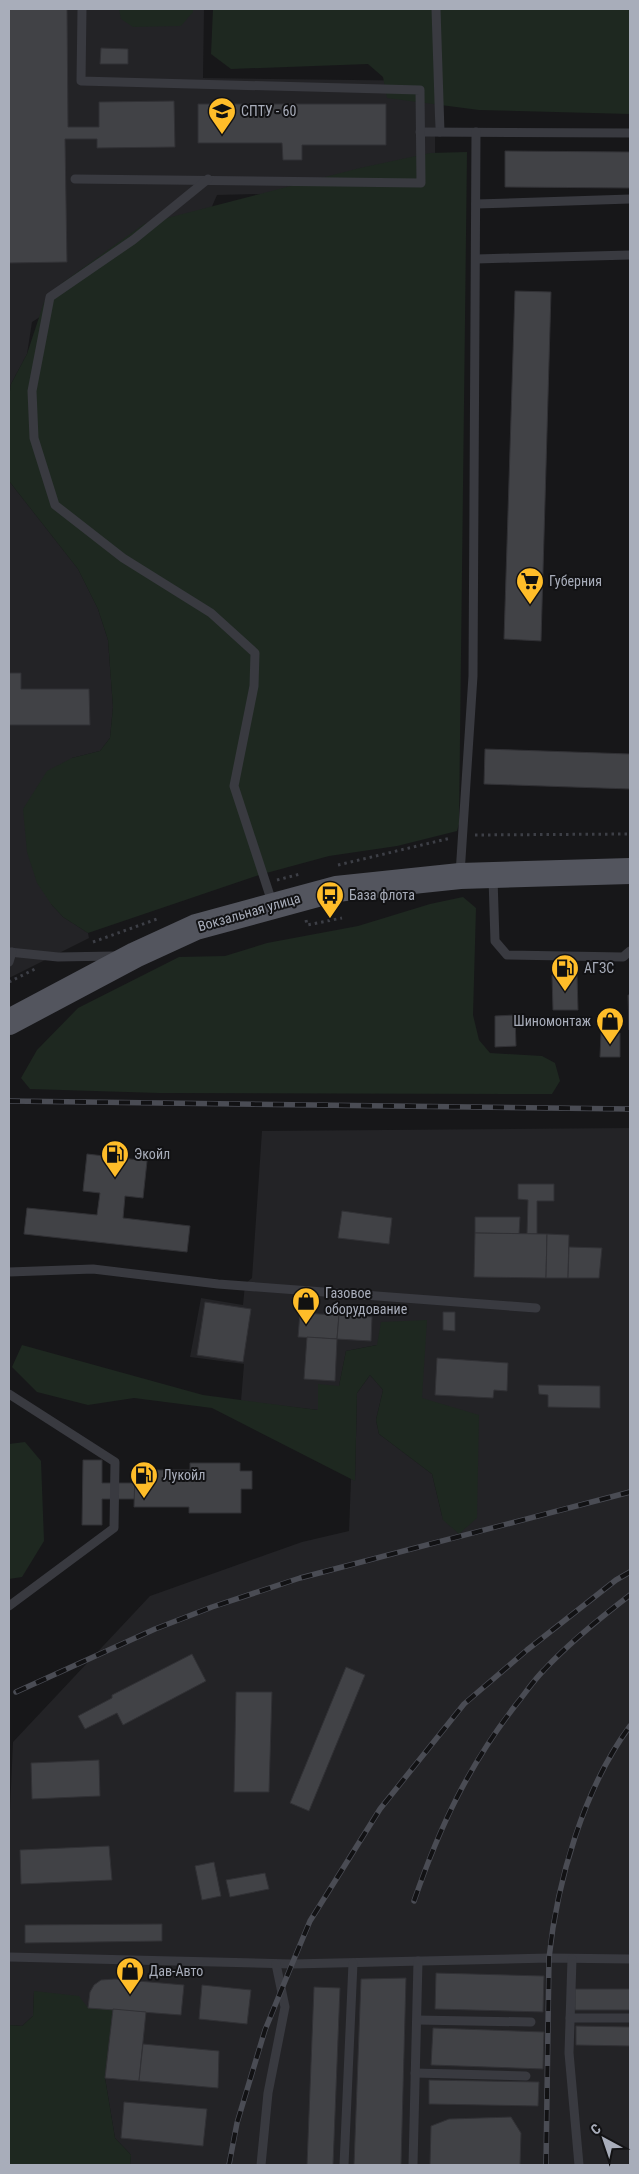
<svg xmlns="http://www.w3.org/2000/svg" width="639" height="2174" font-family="'Roboto Condensed',sans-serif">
<rect width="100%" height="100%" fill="#171719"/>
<g fill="#232326">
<path d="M9,9H204L203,78L435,81V190L217,195L210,211L32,322L27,354L11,384L9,398Z"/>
<path d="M9,481L78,569L98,609L108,640L113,707L110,738L100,751L72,758L51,904L63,917L88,933L89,938L9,978Z"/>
<path d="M630,1128V2165H130L131,2155L115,2138L105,2078L113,2009L88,2008L34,1992L33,2016L22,2026L9,2025V1832L13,1742L150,1596L302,1542L349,1531L351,1479L355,1480L357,1393L370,1375L383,1390L376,1420L379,1434L432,1474L443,1520L422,1398L377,1345L346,1351L339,1386L318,1410L241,1401L244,1364L190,1357L201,1298L243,1305L245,1284L252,1278L262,1131Z"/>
</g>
<g fill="#1e2820">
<path d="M119,9H193V12L181,26L133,27L121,19Z"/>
<path d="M213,9H630V114L479,110L387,98L383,77L368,64L231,69L211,54Z"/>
<path d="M467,152L459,824L457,831L397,846L329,856L259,875L88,933L63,917L51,904L37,883L27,852L23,809L47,771L72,758L100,751L110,738L113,707L108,640L98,609L78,569L9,481V398L11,384L27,354L44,302L62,283L144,224L360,168L430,153Z"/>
<path d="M463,897L476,908L473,1015L479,1040L490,1053L542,1056L555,1063L560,1081L552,1094L159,1093L30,1089L21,1078L37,1050L78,1008L179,957L225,956L267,943L358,926L430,904Z"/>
<path d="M427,1320L422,1398L479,1415L477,1518L459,1534L443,1520L432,1474L379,1434L376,1420L383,1390L370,1375L357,1393L355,1481L212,1408L134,1398L88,1405L37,1392L12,1367L22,1345L203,1395L318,1410V1384L339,1386L346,1351L377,1345L381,1322Z"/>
<path d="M25,1442L41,1461L44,1541L22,1577L9,1579V1444Z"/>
<path d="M34,1991L79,1996L88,2008L113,2009L105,2078L115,2138L131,2155L130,2165H9V2025L22,2026L33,2016Z"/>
</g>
<g fill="#414246" stroke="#313135">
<path d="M9,9H67L68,127H99V102L174,101L175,147L97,148V139H65L67,262L9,263Z"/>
<path d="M101,48L128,49V64H100Z"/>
<path d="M198,104H386V145H302V160H283L282,143H198Z"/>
<path d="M505,151L630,152V188L505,187Z"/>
<path d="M515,291L551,292L541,641L504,639Z"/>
<path d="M9,673H21V689H89L90,725H9Z"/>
<path d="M485,749L630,754V789L484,784Z"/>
<path d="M552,975H577L578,1010H553Z"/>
<path d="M628,995H630V1030H629Z"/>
<path d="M515,1015L516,1046L495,1047V1016Z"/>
<path d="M601,1033H620V1057H600Z"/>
<path d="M87,1154L147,1161L143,1198L125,1196L123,1218L190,1226L187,1252L24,1234L27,1208L97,1215L100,1193L83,1191Z"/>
<path d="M518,1184H554V1201H537V1234H527L528,1200L518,1199Z"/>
<path d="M342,1211L392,1218L389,1244L338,1238Z"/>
<path d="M475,1217H520L519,1234L475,1233Z"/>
<path d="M475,1233L547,1234L546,1278L474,1277Z"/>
<path d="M547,1234L569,1235L568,1278H546Z"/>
<path d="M569,1247L602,1248L599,1278H568Z"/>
<path d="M205,1302L251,1309L243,1362L197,1355Z"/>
<path d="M443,1312H455V1331L443,1330Z"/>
<path d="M300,1313L339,1315L337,1339L298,1337Z"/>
<path d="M339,1315L372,1317L371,1341L337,1339Z"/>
<path d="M307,1337L337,1339L335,1381L304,1379Z"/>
<path d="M437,1358L508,1363L507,1391L494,1390L493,1398L435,1395Z"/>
<path d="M538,1385L600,1386V1408L548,1407V1395L539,1394Z"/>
<path d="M83,1460H102V1483H135V1499H102V1525H82Z"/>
<path d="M190,1463H240V1471H252V1489H241V1513H189V1507H134L135,1470H190Z"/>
<path d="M192,1654L206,1681L123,1725L117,1713L85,1729L78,1716L112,1698V1695Z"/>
<path d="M346,1667L365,1675L309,1811L290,1803Z"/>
<path d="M236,1692H272L269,1792H234Z"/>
<path d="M99,1760L100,1796L32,1799L31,1763Z"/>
<path d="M109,1846L112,1880L21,1884L20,1850Z"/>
<path d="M214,1862L221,1896L202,1900L195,1866Z"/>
<path d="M265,1873L269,1889L230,1897L226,1880Z"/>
<path d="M162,1924V1941L25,1943V1925Z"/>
<path d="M436,1973L544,1976L543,2012L435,2009Z"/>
<path d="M406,1978L401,2165H354L361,1979Z"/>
<path d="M115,1979L184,1985L181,2015L88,2008L90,1992L94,1985L101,1980Z"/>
<path d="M202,1985L251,1990L247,2024L199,2019Z"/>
<path d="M314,1987L340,1988L333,2165H307Z"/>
<rect x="575" y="1989" width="55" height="21"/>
<path d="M113,2009L146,2012L139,2081L105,2078Z"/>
<path d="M576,2026L630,2027V2046L576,2045Z"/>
<path d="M433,2028L544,2032L543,2069L431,2065Z"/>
<path d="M143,2044L219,2051L218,2088L139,2081Z"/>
<path d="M429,2080L539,2082L538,2106L429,2104Z"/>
<path d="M124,2102L207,2109L203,2146L121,2138Z"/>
<path d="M511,2117L521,2133L520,2165H430L431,2126L449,2119Z"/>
</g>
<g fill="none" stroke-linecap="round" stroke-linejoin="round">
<g stroke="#3d3f46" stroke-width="3" stroke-dasharray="2.5 4" stroke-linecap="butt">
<path d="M475,835L630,834"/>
<path d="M338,865L451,838"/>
<path d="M277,880L300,874"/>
<path d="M306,920L307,925L342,918"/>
<path d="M93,942L157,919"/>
<path d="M9,982L37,968"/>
</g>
<g stroke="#393a40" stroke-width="9">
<path d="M436,9L440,132"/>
<path d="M420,132L630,133"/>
<path d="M75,179L421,183L420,90L81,81L82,9"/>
<path d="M208,179L133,240L50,297L32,391L34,438L55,505L123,558L211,613L255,653L254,686L234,786L273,905"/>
<path d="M476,204L630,199"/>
<path d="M476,259L630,255"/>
<path d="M460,874L473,676L476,132"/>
<path d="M493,878L495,941L507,955L623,957L630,951"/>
<path d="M9,952L58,957L115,956"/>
<path d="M9,962L12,952"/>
<path d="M9,1272L93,1269L218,1284L536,1308"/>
<path d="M9,1394L115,1462L114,1528L9,1606"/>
<path d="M9,1957L292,1964L549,1958L630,1959"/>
<path d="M572,1959L569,2053L579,2165"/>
<path d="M570,2018H630"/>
<path d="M417,2020L531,2022"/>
<path d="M415,2073L526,2076"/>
<path d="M261,2165L268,2093L285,2007L276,1964"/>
<path d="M344,2165L353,1963"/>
<path d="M413,2165L418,1961"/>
</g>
<path stroke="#53555e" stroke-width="26" d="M9,1022L135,955L196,927L336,889L460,876L630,871"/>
<g stroke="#4a4c54" stroke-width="5.5">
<g id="rail">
<path d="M9,1101L630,1109"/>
<path d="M16,1692L155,1629L212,1607L300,1578L630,1492"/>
<path d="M414,1901C440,1826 468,1766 518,1702C526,1692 534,1680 544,1670C570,1642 600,1618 630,1595"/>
<path d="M229,2165L237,2123L265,2030L292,1964L310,1921L380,1809L464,1704L527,1650L616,1580L630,1572"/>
<path d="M546,2165L549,1958C557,1881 584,1788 630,1726"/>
</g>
</g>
<use href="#rail" stroke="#121214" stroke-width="4" stroke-dasharray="11" stroke-linecap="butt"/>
</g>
<defs>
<g id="university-pin" transform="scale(1.4375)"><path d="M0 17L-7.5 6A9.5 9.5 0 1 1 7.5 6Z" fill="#ffbd29" stroke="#121214"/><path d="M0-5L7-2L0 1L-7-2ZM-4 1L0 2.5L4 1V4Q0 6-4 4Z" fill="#111"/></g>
<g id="supermarket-pin" transform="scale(1.4375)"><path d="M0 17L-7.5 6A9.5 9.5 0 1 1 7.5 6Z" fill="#ffbd29" stroke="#121214"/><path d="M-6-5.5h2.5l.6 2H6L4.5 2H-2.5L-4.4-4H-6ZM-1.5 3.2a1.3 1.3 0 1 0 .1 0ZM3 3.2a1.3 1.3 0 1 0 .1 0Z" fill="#111"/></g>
<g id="bus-pin" transform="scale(1.4375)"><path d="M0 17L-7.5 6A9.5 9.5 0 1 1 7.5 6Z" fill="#ffbd29" stroke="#121214"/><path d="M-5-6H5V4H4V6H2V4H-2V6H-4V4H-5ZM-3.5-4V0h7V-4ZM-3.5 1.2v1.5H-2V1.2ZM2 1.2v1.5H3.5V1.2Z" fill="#111"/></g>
<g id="fuel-pin" transform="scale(1.4375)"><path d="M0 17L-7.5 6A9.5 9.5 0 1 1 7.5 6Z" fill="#ffbd29" stroke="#121214"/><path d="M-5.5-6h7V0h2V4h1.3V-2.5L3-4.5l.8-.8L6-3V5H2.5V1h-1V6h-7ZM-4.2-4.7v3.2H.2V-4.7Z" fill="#111"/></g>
<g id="shop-pin" transform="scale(1.4375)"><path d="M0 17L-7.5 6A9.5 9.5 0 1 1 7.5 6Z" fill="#ffbd29" stroke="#121214"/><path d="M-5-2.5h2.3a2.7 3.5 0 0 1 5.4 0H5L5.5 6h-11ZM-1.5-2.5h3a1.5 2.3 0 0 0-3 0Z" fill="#111"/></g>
</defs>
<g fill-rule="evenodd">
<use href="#university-pin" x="222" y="111"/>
<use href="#supermarket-pin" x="530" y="581"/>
<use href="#bus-pin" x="330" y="895"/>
<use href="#fuel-pin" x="565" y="968"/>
<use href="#shop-pin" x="610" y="1021"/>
<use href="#fuel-pin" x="115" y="1154"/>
<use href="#shop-pin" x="306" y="1301"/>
<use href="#fuel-pin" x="144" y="1475"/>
<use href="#shop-pin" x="130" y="1971"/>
</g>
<g text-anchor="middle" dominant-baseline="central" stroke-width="4" stroke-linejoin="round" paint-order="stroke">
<g font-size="14" fill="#a8adba" stroke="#121214" text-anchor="start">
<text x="241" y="111">СПТУ - 60</text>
<text x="549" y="581">Губерния</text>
<text x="349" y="895">База флота</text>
<text x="584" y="968">АГЗС</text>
<text x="591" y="1021" text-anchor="end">Шиномонтаж</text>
<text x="134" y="1154">Экойл</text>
<text x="325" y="1293">Газовое<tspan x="325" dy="16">оборудование</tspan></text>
<text x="163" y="1475">Лукойл</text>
<text x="149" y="1971">Дав-Авто</text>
</g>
<g font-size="14" fill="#a8adba" stroke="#121214">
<text transform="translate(249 912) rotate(-16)">Вокзальная улица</text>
</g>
</g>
<rect width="639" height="2174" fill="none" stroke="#a8adba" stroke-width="20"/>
<g transform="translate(604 2139) rotate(320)" stroke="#121214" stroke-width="4" paint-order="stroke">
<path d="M0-4L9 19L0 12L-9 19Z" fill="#a8adba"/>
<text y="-8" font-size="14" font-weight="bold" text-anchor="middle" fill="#a8adba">С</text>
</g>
</svg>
